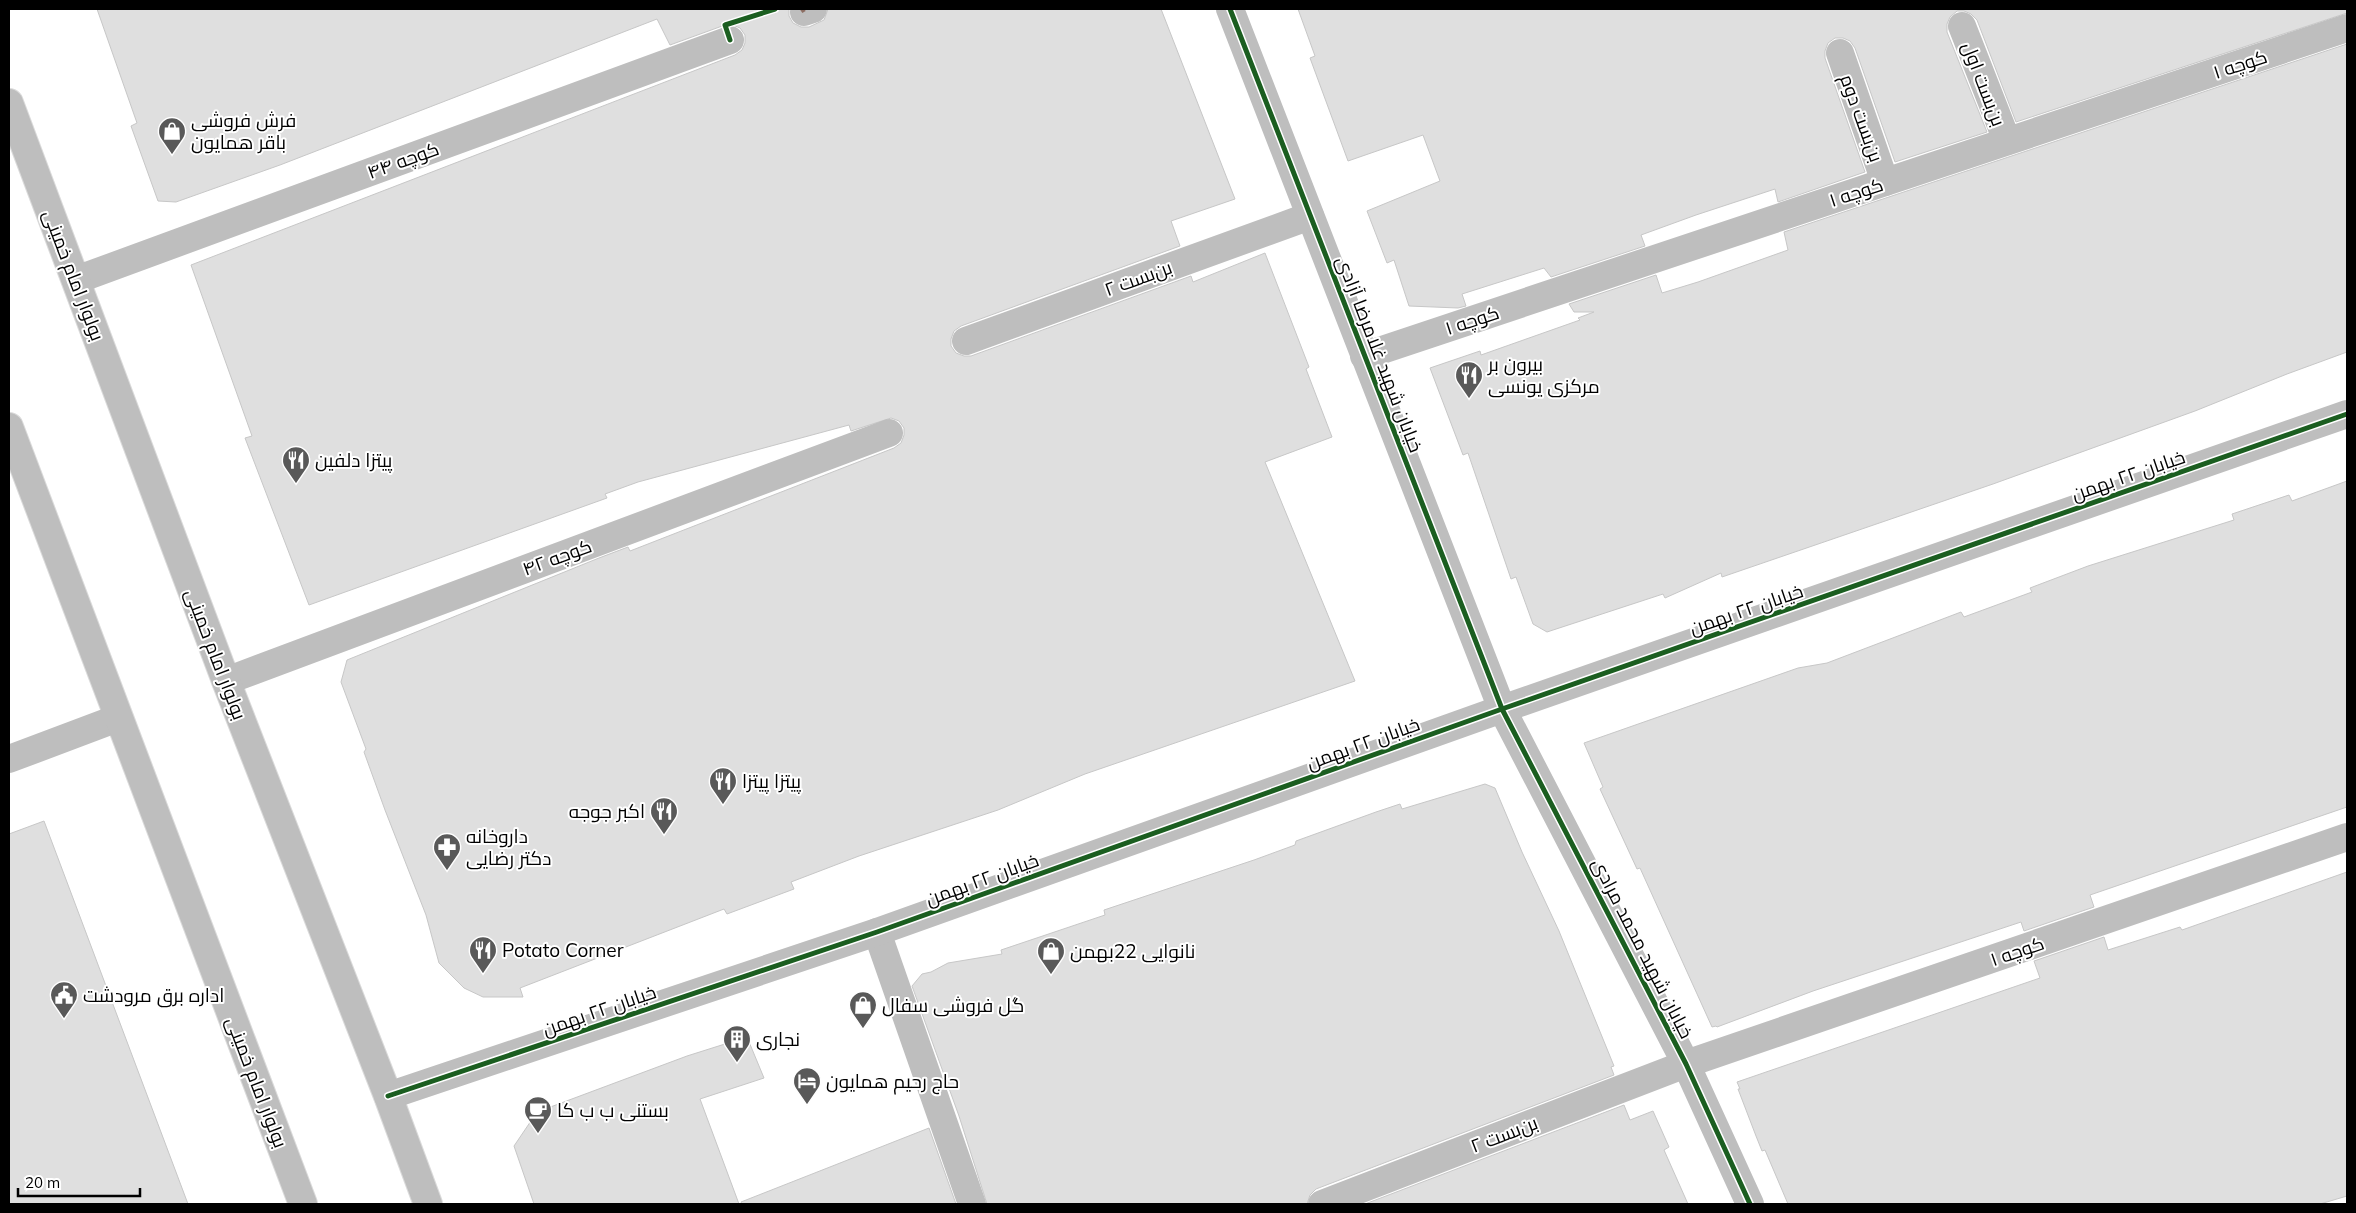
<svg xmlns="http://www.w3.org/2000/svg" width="2356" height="1213" font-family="Mulish,Cairo,sans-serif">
<rect width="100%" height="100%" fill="#fff"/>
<g fill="#dfdfdf" stroke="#c7c7c7">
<path d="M97,9H789V16L793,23L801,27H809L824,20L828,9H1161L1235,199L1171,221L1180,246L961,326L954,331L951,339V346L956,353L964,356H971L1191,276L1193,282L1265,253L1309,367L1306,369L1332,437L1265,462L1355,681L1085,774L998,810L859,856L791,882L794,889L727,914L724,909L520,988L523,997H483L464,988L439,963L426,915L385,810L364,752L366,749L341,682L347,660L599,558L628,547L630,551L894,448L901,443L904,435V428L899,421L891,418L851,431L849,425L638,482L605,494L607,498L309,605L245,438L252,436L191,265L735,55L742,50L745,43V35L740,28L733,25H725L670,45L657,19L280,165L176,202L158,201L131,126L137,123Z"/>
<path d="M1298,9H2347V13L2016,122L1977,20L1971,14L1964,11H1957L1950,17L1947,24V32L1987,132L1895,162L1855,48L1850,41L1843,38H1835L1828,43L1825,51V58L1865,172L1778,202L1775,189L1696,215L1641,235L1645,246L1551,277L1544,268L1462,294L1466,306L1458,308L1409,306L1394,260L1387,263L1367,211L1440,181L1423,135L1348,161L1310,58L1315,56Z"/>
<path d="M2347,44V352L2287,374L2195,411L1993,484L1722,577L1721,573L1665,598L1663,594L1547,632L1533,624L1516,577L1511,579L1468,453L1463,455L1430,368L1480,351L1481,355L1580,320L1578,318L1594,312H1574L1569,304L1656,275L1662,293L1698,282L1788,250L1784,232Z"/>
<path d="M2347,481V807L2090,895L2094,907L2024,931L2021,922L1813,991L1717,1027L1716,1026L1712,1027L1640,868L1637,869L1600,789L1603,787L1584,743L1798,668L1827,663L1961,612L1964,617L2032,592L2030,588L2088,566L2234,520L2232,514L2289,495L2292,501Z"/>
<path d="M1485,784L1495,788L1522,852L1559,931L1614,1066L1611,1067L1614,1075L1316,1189L1310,1195L1307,1204H987L959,1116L912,986L922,974L931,972L948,963L1002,954L1001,950L1105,915L1104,910L1254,860L1295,845L1296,841L1376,812L1400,804L1402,809Z"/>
<path d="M44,821L188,1204H9V834Z"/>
<path d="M2347,872V1196L2320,1204H1788L1765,1150L1762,1151L1756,1136L1738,1089H1740L1737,1082L2040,978L2034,961L2104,937L2108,950L2180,927L2182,930Z"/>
<path d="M747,1037L764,1078L700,1099L739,1204H534L514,1146L537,1112L687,1056Z"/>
<path d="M1624,1105L1630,1120L1653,1111L1669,1147L1664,1150L1688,1204H1365Z"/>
<path d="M929,1128L956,1204H742L741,1202Z"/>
</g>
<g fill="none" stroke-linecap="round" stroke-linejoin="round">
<g stroke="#dbdbdb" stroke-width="30">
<g id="major">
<path d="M9,103L226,681L388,1096L428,1204"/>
<path d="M9,427L303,1204"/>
</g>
</g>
<g stroke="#bebebe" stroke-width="28">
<path d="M1230,9L1502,709L1686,1064L1750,1204"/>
<path d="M804,12L813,9"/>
<path d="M1962,26L2007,141"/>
<path d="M1840,53L1885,182"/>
<path d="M76,280L730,40"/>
<path d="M966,341L1310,216"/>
<path d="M1364,356L2347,28"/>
<path d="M226,681L889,433"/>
<path d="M9,759L118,718"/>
<path d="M877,932L972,1204"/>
<path d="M388,1096L877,932L1502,709L2347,414"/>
<path d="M1322,1204L1686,1064L2347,837"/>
</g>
<use href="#major" stroke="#bebebe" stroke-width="28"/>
<path stroke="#8d6e63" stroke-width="4" stroke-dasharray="8 4" stroke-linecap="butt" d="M802,9L804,12"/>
<g stroke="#fff" stroke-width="8">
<g id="cycleway">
<path d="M1230,9L1502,709L1686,1064L1750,1204"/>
<path d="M730,40L725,25L775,9"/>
<path d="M388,1096L877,932L1502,709L2347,414"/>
</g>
</g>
<use href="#cycleway" stroke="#1b5e20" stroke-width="5"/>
</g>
<defs>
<g id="shop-pin" transform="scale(1.4375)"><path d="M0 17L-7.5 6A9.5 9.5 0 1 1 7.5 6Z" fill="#595959" stroke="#fff"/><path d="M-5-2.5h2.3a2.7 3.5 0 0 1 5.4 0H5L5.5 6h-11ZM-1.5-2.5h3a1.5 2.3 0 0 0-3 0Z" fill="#fff"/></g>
<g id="restaurant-pin" transform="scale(1.4375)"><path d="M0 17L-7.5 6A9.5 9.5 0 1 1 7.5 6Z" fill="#595959" stroke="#fff"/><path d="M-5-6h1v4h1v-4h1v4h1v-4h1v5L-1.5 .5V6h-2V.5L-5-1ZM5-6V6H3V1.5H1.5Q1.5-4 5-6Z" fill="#fff"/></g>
<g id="pharmacy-pin" transform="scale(1.4375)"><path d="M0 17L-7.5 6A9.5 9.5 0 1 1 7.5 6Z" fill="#595959" stroke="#fff"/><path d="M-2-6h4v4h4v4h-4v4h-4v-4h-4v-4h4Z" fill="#fff"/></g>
<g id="civic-pin" transform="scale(1.4375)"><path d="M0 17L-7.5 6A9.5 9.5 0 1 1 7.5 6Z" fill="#595959" stroke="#fff"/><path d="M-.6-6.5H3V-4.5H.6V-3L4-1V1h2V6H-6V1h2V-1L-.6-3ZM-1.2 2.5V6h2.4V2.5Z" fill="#fff"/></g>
<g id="building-pin" transform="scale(1.4375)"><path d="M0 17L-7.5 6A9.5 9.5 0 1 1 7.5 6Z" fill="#595959" stroke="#fff"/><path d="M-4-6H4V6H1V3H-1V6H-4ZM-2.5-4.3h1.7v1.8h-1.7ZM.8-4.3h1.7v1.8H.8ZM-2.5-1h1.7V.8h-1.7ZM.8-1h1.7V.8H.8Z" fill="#fff"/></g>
<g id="hotel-pin" transform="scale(1.4375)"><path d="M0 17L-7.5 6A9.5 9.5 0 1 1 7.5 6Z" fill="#595959" stroke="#fff"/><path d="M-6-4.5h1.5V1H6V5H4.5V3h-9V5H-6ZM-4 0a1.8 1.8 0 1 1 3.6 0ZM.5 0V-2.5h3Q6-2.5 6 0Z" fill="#fff"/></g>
<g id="cafe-pin" transform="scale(1.4375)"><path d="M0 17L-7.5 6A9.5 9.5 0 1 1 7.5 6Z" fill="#595959" stroke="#fff"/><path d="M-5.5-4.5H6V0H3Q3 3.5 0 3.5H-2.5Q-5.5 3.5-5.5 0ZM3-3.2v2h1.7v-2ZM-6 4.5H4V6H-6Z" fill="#fff"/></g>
</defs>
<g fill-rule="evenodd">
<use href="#shop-pin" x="172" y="131"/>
<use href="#restaurant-pin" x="1469" y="375"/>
<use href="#restaurant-pin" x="296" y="460"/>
<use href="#restaurant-pin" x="723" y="781"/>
<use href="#restaurant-pin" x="664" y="811"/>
<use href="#pharmacy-pin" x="447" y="847"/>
<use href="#restaurant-pin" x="483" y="950"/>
<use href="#shop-pin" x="1051" y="951"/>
<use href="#civic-pin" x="64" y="995"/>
<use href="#shop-pin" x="863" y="1005"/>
<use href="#building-pin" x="737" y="1039"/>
<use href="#hotel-pin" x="807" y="1081"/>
<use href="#cafe-pin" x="538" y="1110"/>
</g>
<g text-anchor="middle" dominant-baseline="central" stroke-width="4" stroke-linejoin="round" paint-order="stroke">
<g font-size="19" fill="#000" stroke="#fff">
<text transform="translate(2240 64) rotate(-18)">کوچه ۱</text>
<text transform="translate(1984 84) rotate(69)">بن‌بست اول</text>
<text transform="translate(1862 118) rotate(70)">بن‌بست دوم</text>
<text transform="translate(403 160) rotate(-20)">کوچه ۴۴</text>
<text transform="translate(1856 192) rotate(-18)">کوچه ۱</text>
<text transform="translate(74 275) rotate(69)">بولوار امام خمینی</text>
<text transform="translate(1138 278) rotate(-20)">بن‌بست ۲</text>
<text transform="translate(1472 320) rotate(-18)">کوچه ۱</text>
<text transform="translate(1380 354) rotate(69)">خیابان شهید غلامرضا آزادی</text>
<text transform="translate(2128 475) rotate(-19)">خیابان ۲۲ بهمن</text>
<text transform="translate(557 557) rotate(-20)">کوچه ۴۲</text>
<text transform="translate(1746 609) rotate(-19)">خیابان ۲۲ بهمن</text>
<text transform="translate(216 654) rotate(69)">بولوار امام خمینی</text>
<text transform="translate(1363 743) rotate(-20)">خیابان ۲۲ بهمن</text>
<text transform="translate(982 879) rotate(-20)">خیابان ۲۲ بهمن</text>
<text transform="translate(1643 948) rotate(63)">خیابان شهید محمد مرادی</text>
<text transform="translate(2017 951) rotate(-19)">کوچه ۱</text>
<text transform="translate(599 1010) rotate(-19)">خیابان ۲۲ بهمن</text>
<text transform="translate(257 1082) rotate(69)">بولوار امام خمینی</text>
<text transform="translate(1504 1134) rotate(-21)">بن‌بست ۲</text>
</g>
<g font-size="19" fill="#000" stroke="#fff" text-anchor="start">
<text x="191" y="120">فرش فروشی<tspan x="191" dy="22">باقر همایون</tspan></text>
<text x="1488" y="364">بیرون بر<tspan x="1488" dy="22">مرکزی یونسی</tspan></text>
<text x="315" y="460">پیتزا دلفین</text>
<text x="742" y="781">پیتزا پیتزا</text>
<text x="645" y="811" text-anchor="end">اکبر جوجه</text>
<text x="466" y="836">داروخانه<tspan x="466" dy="22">دکتر رضایی</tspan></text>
<text x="502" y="950">Potato Corner</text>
<text x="1070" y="951">نانوایی 22بهمن</text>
<text x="83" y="995">اداره برق مرودشت</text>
<text x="882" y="1005">گل فروشی سفال</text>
<text x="756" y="1039">نجاری</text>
<text x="826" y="1081">حاج رحیم همایون</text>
<text x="557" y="1110">بستنی ب ب کا</text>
</g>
</g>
<rect width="2356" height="1213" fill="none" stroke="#000000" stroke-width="20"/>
<path d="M18 1188v8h122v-8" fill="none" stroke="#000000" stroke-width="2.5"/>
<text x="25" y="1188" font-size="15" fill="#000000" stroke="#ffffff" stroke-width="4" paint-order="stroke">20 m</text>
</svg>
